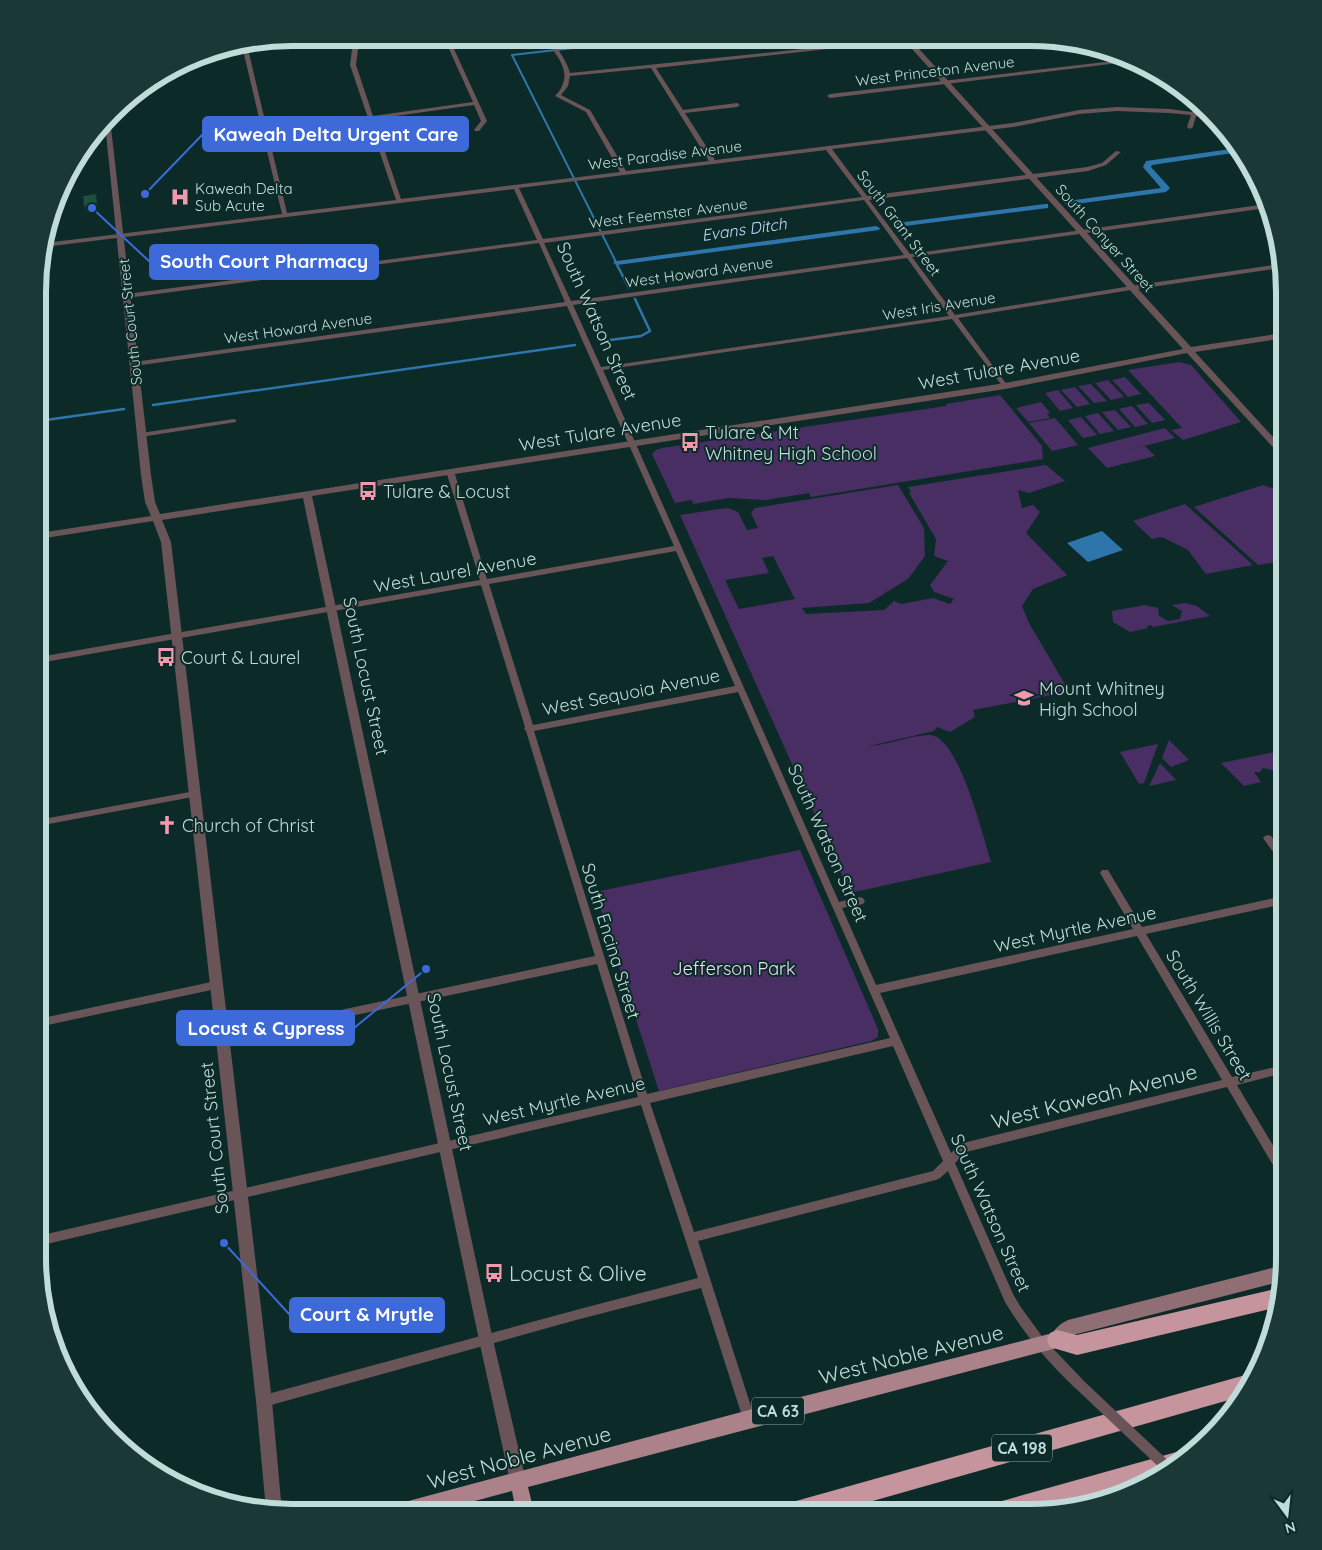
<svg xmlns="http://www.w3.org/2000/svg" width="1322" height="1550" font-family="Quicksand,sans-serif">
<rect width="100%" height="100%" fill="#0c2b28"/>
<g fill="#492e63" fill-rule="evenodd">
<path d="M1179,362L1191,365L1241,422L1183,440L1171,430L1182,428L1128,370Z"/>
<path d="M1125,377L1141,394L1128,397L1112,380Z"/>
<path d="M1108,380L1124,397L1111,400L1095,383Z"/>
<path d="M1091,384L1107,401L1094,403L1078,386Z"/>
<path d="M1075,387L1090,404L1077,407L1061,390Z"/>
<path d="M1058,390L1073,408L1060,411L1045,393Z"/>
<path d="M1000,395L1042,446L1043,459L811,497L809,493L766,500L729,498L693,504L692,500L675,503L652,454L656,450L662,448L946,406V404Z"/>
<path d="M1041,402L1050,413L1047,414L1050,418L1028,422L1016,408Z"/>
<path d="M1149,403L1165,420L1152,423L1136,405Z"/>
<path d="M1132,406L1148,424L1135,427L1119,409Z"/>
<path d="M1115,410L1131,427L1118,430L1102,412Z"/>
<path d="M1098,413L1114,431L1100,434L1085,416Z"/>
<path d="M1081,417L1097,435L1083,438L1068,420Z"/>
<path d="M1055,418L1078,445L1052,451L1029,423Z"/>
<path d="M1165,428L1175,438L1121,452L1145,446L1155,456L1107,468L1088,448Z"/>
<path d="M1046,465L1065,481L1029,493L1018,490L1022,508L1033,505L1040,512L1026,533L1067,575L1033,589L1022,606L1029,623L1066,686L1062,693L973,710L975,717L950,732L937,727L934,731L869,746C888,745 911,735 930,735C959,736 983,837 991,862L850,893L680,515L719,509L728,508L738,512L747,530L758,528L751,513L755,508L898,485L924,528L925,556L908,579L869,603L802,608L806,614L884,610L894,601L901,604L933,598L950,604L954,599L934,592L930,585L948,561L934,556L936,539L909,493L911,492L908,487ZM773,556L795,599L739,609L725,580L769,573L762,558Z"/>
<path d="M1263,485L1284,492V561L1258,565L1194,507Z"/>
<path d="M1185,504L1253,565L1206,574L1188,550L1162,537L1152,539L1133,521Z"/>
<path d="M1185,603L1197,606L1210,616L1153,627L1151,625L1147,626L1148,628L1130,632L1113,622L1112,611L1145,605L1158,608L1159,616L1168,621L1180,619L1182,611L1172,605Z"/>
<path d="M1169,740L1189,760L1171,767L1162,758Z"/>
<path d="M1158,744L1144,783L1139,784L1120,752Z"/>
<path d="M1284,750V775H1278L1276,771L1263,768L1260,772H1254L1261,782L1244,786L1221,763Z"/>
<path d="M1160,763L1176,780L1149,786Z"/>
<path d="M800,850L878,1029V1037L871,1041L659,1091L595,892Z"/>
</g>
<path fill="#2e75ac" d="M1102,531L1123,550L1088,562L1067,543Z"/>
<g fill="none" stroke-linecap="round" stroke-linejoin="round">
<path stroke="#2e75ac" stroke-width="2" d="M616,262L512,55L652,39"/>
<g stroke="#2e75ac" stroke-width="2.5">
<path d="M615,261L629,288"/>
<path d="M602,341L641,336L650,331L635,299"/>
<path d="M153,405L575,345"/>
<path d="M39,421L124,409"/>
</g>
<g fill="#2e75ac" fill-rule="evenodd">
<path d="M1238,148L1240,152L1152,165L1151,167L1170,188L1166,192L1068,205L1064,203L1068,201L1161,188L1143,167L1146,161Z"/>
<path d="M1045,204H1048V208L897,227L893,225L897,223Z"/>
<path d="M876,226L880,228L879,230L617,265L613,263L617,261Z"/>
</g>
<g fill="#695458" fill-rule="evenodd">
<path d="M350,38H355L358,49L356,65L373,116L473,102L444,38H449L487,121L479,131H475L474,130L481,121L474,105L374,119L401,199L620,172L586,112L555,96C558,93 561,89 562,86C571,68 553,51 544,38H549C558,49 566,59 570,73L899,39H918L656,68L683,110L737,103L740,105L737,107L685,113L715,160L1013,123L1079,110L1117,107L1169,109L1192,112L1196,101L1200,104L1197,113L1212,114L1214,117L1196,116L1193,127L1190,129L1187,127L1191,115L1169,113L1117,111L1079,114L1013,127L832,149L867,196L1087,167L1102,163L1116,151L1121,152L1106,165L1088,171L869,200L910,254L1267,204V208L912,257L955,315L1131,286L1281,264V268L1131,290L958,318L1007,385V387H1003L952,319L603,370L839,902L860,897L863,898L865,901L863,904L842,908L876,985L1133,929L1100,873L1102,870H1108L1142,927L1284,896V904L1146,934L1232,1077L1284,1065V1073L1237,1085L1284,1164V1179L1280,1177L1227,1087L966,1152L955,1163L1013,1294L1020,1306L1044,1339L1082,1379L1084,1383L1082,1387L1078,1389L1074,1387C1047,1361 1024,1334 1005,1302L948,1171L940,1178L936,1180L698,1241L755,1419L753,1423L749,1425L745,1423L743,1419L701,1288L576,1320L264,1407L260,1405L258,1401L260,1397L264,1395L576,1310L698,1278L641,1105L38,1246V1236L638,1097L597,964L223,1043L219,1042L218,1039L219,1036L223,1035L595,956L526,731L524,729L525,727L481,585L39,663V657L480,580L446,471L450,469L454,471L487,579L674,546L567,306L134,366L131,364L134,362L565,302L539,243L127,298L124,296L127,294L537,240L514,189L44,247L45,243L282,214L242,46L247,45L287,213L396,200L350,65L352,49ZM651,68L709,161L626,171L590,110L561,95L568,86L570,76ZM826,150L862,197L543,239L519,188ZM864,200L904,255L571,301L544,243ZM907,258L949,316L601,367L573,305ZM676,551L735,686L533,725L489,584ZM738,692L890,1038L647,1094L534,731ZM1137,936L1222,1080L963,1143L959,1145L951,1153L880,993ZM893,1046L943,1161L933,1171L694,1232L650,1103Z"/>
<path d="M1131,59L1135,61L830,98L827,96L830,94Z"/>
<path d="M1246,158L1252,168H1249L1243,162Z"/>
<path d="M234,419L236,420V422L141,437L137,435L141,433Z"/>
<path d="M195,791L199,794L198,796L38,826V820Z"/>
<path d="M1268,835L1271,836L1284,854V864L1281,863L1263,838L1265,836Z"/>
<path d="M216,981L219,982L221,985L219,988L216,989L38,1027V1019Z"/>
</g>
<path fill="#695458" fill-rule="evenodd" d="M903,39H910L1191,347L1284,333V338L1195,352L1284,449V457L1281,456L1187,353L1005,389L312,496L493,1340L526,1481L524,1487L518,1489L512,1487L510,1481L479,1340L303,498L162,520L171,542L272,1401L282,1512L266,1510L256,1401L161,542L153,521L39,539V533L151,516L145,502L141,475L105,124L110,119L151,475L155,502L160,514L1005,383L1183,349Z"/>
<path fill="#8f6e74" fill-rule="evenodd" d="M1284,1265L1283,1281L1073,1335L1063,1346L1057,1348L1051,1346L1049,1340C1052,1331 1059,1324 1068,1320Z"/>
<path fill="#ac828a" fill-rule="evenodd" d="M1057,1332L1063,1334L1065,1340L1063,1346L1057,1348L528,1487L534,1512H516L512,1491L434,1512H392L395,1506L401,1503L749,1410Z"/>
<g fill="#c6949d" fill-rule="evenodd">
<path d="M1279,1288L1281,1289L1278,1307L1077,1355L1050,1347L1047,1340L1050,1333L1057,1330L1077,1335Z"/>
<path d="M1249,1374L1253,1376L1243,1396L834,1512H785L788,1504L796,1501Z"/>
<path d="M1180,1451L1188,1455L1158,1478L1039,1512H991L994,1504L1002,1501Z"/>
</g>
<path stroke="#695458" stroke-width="11" d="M1078,1383L1169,1469"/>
</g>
<g fill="#13392b">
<path d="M96,194L98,202L99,211L86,213L84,206Z"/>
<path d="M56,210L57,217H54Z"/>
</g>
<path fill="#1b523e" stroke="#13392b" d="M96,194L97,204L84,206L83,196Z"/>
<defs>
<g id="hospital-bare" transform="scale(1.5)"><path d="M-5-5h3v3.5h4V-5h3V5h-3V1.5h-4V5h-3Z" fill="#f29aad" stroke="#0c2b28" stroke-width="2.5" paint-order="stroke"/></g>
<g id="bus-bare" transform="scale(1.5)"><path d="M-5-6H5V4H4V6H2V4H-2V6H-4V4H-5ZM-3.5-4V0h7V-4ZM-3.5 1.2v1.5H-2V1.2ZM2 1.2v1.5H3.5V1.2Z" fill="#f29aad" stroke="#0c2b28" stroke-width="2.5" paint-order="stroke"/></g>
<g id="school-bare" transform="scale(1.5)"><path d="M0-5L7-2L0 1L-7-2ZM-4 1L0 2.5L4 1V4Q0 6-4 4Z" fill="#f29aad" stroke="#0c2b28" stroke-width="2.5" paint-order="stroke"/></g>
<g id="church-bare" transform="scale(1.5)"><path d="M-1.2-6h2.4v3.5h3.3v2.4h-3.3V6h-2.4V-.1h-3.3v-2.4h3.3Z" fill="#f29aad" stroke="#0c2b28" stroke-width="2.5" paint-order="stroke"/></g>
</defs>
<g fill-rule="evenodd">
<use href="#hospital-bare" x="180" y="197"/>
<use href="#bus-bare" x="690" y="442"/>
<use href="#bus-bare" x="368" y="491"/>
<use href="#bus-bare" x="166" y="657"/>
<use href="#school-bare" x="1024" y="698"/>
<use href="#church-bare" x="167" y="825"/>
<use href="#bus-bare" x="494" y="1273"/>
</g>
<g text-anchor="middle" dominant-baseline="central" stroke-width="4" stroke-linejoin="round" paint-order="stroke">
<g font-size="15" fill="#bfdcd8" stroke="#0c2b28">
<text transform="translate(935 71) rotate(-7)">West Princeton Avenue</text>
<text transform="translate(665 155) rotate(-7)">West Paradise Avenue</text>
<text transform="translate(668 213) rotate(-7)">West Feemster Avenue</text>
<text transform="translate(899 223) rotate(53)">South Grant Street</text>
<text transform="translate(1105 238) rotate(48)">South Conyer Street</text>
<text transform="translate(699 272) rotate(-8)">West Howard Avenue</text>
<text transform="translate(939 306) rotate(-9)">West Iris Avenue</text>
<text transform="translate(130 322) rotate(-96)">South Court Street</text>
<text transform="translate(298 328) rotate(-8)">West Howard Avenue</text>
</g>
<g font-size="15" fill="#bfdcd8" stroke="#0c2b28" text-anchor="start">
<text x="195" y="188">Kaweah Delta<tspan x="195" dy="17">Sub Acute</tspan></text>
</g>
<g font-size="16" font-style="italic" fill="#bbddfd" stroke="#0c2b28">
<text transform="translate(744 229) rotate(-8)">Evans Ditch</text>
</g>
<g fill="#0c2b28" stroke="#89a7a3" stroke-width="1">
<rect x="752" y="1397.5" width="52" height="27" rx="4"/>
<rect x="992" y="1434.5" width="60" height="27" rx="4"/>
</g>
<g font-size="16" font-weight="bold" fill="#bfdcd8">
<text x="778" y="1411">CA 63</text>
<text x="1022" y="1448">CA 198</text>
</g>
<g font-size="18" fill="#bfdcd8" stroke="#0c2b28">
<text transform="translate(597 321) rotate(66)">South Watson Street</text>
<text transform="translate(999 369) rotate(-10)">West Tulare Avenue</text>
<text transform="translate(600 432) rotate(-9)">West Tulare Avenue</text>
<text transform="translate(455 572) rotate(-10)">West Laurel Avenue</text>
<text transform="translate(366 676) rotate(78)">South Locust Street</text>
<text transform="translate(631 692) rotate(-11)">West Sequoia Avenue</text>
<text transform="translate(828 843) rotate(66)">South Watson Street</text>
<text transform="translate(1075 929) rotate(-12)">West Myrtle Avenue</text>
<text transform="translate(611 941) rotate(73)">South Encina Street</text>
<text transform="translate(1209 1015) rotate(59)">South Willis Street</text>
<text transform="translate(450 1072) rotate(78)">South Locust Street</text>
<text transform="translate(564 1101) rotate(-13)">West Myrtle Avenue</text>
<text transform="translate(214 1138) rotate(-96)">South Court Street</text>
<text transform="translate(991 1213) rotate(66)">South Watson Street</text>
</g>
<g font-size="18" fill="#bfdcd8" stroke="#0c2b28" text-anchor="start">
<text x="705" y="432">Tulare &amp; Mt<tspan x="705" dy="21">Whitney High School</tspan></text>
<text x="383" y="491">Tulare &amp; Locust</text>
<text x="181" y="657">Court &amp; Laurel</text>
<text x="1039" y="688">Mount Whitney<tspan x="1039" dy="21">High School</tspan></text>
<text x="182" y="825">Church of Christ</text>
</g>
<g font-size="18" fill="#e8dff3" stroke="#0c2b28">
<text x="734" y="968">Jefferson Park</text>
</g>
<g font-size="21" fill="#bfdcd8" stroke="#0c2b28">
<text transform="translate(1094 1096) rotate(-14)">West Kaweah Avenue</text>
<text transform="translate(911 1354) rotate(-14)">West Noble Avenue</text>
<text transform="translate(519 1457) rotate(-15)">West Noble Avenue</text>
</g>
<g font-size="21" fill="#bfdcd8" stroke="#0c2b28" text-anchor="start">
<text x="509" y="1273">Locust &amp; Olive</text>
</g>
</g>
<path d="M0 0H1322V1550H0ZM292 46H1030A246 246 0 0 1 1276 292V1258A246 246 0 0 1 1030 1504H292A246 246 0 0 1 46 1258V292A246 246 0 0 1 292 46Z" fill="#1a3936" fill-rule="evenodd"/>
<path fill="none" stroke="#bfdcd8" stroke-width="6" d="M292 46H1030A246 246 0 0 1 1276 292V1258A246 246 0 0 1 1030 1504H292A246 246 0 0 1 46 1258V292A246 246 0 0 1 292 46Z"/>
<path fill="none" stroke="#3d6ad8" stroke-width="2" d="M145 194L203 134M92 208L150 262M426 969L354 1028M224 1243L290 1315"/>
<g fill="#3d6ad8" stroke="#0c2b28" stroke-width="2">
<circle cx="145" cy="194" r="5"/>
<circle cx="92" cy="208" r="5"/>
<circle cx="426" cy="969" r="5"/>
<circle cx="224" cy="1243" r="5"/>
</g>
<g fill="#3d6ad8" stroke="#3d6ad8" stroke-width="2">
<rect x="203" y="117" width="265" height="34" rx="5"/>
<rect x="150" y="245" width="228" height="34" rx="5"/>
<rect x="177" y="1011" width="177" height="34" rx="5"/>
<rect x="290" y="1298" width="154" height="34" rx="5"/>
</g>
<g font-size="19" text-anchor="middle" font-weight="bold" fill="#fff">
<text x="336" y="141">Kaweah Delta Urgent Care</text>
<text x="264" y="268">South Court Pharmacy</text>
<text x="266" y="1035">Locust &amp; Cypress</text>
<text x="367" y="1321">Court &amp; Mrytle</text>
</g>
<g transform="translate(1287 1515) rotate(165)" stroke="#0c2b28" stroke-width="4" paint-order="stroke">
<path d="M0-4L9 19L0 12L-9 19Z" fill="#bfdcd8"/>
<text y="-8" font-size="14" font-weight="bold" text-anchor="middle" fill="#bfdcd8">N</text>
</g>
</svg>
